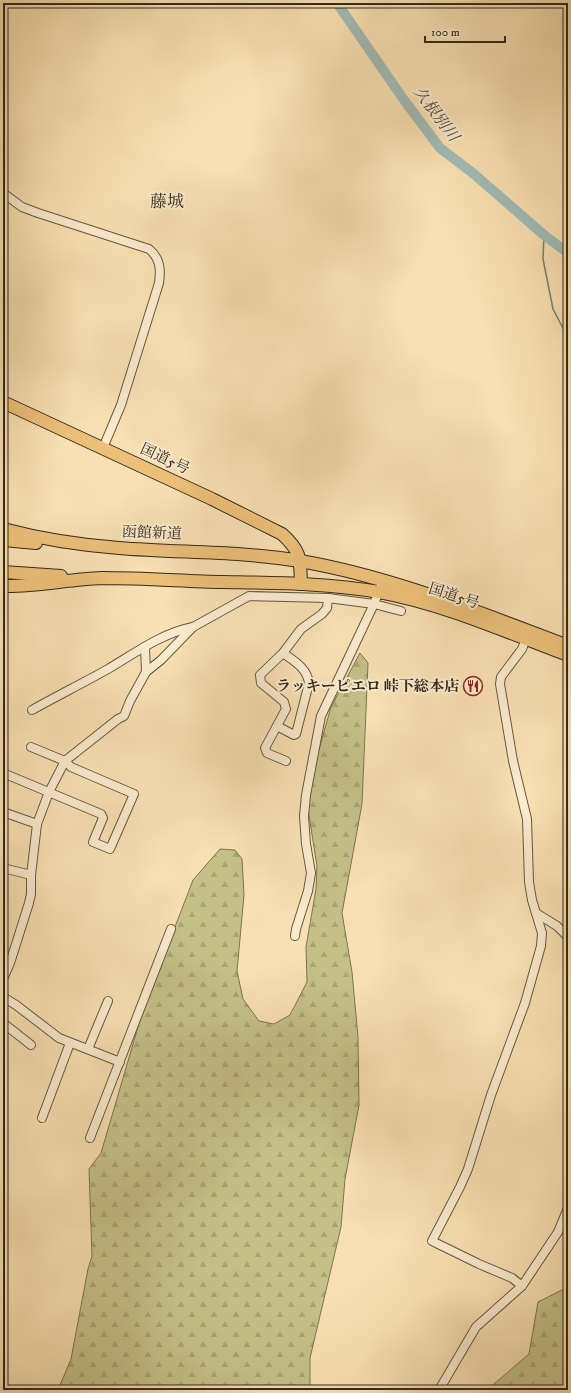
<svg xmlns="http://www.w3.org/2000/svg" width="571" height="1393" font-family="'IM FELL DW Pica','Noto Serif JP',serif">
<defs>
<pattern id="forest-firs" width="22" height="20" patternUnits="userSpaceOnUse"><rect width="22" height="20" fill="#c4c088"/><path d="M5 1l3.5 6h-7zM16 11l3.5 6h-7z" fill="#a9a575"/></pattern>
</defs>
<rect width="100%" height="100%" fill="#f8e0b2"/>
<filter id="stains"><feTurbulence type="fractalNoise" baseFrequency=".005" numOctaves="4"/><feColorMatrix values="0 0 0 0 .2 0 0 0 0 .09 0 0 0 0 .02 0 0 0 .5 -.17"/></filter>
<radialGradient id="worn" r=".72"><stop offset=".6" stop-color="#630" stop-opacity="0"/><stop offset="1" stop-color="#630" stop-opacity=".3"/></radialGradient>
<g fill="url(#forest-firs)" stroke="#7c7452">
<path d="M360,653L368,663L362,804L342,913L352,972L358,1037L359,1105L345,1179L341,1227L310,1358V1390H58L71,1359L88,1269L92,1256L89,1169L101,1153L143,1010L193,880L220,849L235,850L242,859L244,895L237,971L243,999L259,1021L274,1024L290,1015L307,982L306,947L316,889L317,866L308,809L310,781L331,707Z"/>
<path d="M568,1287V1390H487L529,1354L538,1302Z"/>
</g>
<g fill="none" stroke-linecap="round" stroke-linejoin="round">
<path stroke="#758178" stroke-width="1.5" d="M544,235L543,259L553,309L568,338"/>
<path stroke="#a1bbb6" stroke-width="10" d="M337,3L404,100L440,148L474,174L544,235L568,253"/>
<g stroke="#645742" stroke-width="10">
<g id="minor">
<path d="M3,193L22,207L38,213L149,249C160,258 161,269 159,283L121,405L103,448"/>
<path d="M145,647L146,672"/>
<path d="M32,710C57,696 83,683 108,669C135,653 162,633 193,627"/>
<path d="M277,726L294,735L296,734L309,683C307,668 294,661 283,653"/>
<path d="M286,761L267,753L265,748L286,709L284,702L261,683L260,675L283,653L301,629L322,614L327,608L328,598"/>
<path d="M3,773L101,814L103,818L93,842L110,849L134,794L71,767L65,761L31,747"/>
<path d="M3,812L37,824"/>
<path d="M3,868L31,875"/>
<path d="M536,913L557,926L568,937"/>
<path d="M295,936L296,929L308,891L311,873L306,844L304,816L306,795L321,716L374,604L380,588"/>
<path d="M3,979L10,963L29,903L31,894V875L37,824L49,792L65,761L118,719L124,716L130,701L146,672L161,660L193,627L249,596L328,598L374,604L401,611"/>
<path d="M3,997L16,1005L59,1038L120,1062"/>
<path d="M3,1023L31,1045"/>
<path d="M88,1049L108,1001"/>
<path d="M42,1118L70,1043"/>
<path d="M90,1138L171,929"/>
<path d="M522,1286L512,1278L479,1264L432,1241L460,1187L468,1169L491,1095L525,1003L541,946L542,933L532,900L529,882L527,819L513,761L500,684L501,677L522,649L528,634"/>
<path d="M439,1390L476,1327L522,1286L558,1232L568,1208"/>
</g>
</g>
<g stroke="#33291c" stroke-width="14">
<g id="highway">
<path d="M3,402L212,499L282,534C302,552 300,560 301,584"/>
<path d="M3,529C41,539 80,545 119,548C180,553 240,551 300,561C393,577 480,613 568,646"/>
<path d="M3,540L36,543"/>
<path d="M3,572L61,576"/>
<path d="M3,586C36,587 69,579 102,578C142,578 183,581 223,582C275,583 328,583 379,592C445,604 506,632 568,655"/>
</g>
</g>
<use href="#minor" stroke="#faebcd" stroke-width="8"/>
<use href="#highway" stroke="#ecc079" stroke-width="12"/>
</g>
<defs>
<g id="restaurant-ring" transform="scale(1)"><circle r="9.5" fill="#faebcd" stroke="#8f2418" stroke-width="1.5"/><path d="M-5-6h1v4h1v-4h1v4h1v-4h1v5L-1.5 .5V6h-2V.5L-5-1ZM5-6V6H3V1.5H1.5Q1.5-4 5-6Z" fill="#8f2418"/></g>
</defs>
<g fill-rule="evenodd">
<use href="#restaurant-ring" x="473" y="686"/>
</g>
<g text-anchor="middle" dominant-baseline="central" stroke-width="4" stroke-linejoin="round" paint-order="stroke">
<g font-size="15" fill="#33291c" stroke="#faebcd">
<text transform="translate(165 459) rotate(25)">国道5号</text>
<text transform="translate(152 533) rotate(2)">函館新道</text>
<text transform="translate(454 596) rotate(18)">国道5号</text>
</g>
<g font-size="15" font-weight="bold" fill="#33291c" stroke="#faebcd" text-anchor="end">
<text x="459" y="686">ラッキーピエロ 峠下総本店</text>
</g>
<g font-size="16" font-style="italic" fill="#4e4e42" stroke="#faebcd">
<text transform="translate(436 114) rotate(53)">久根別川</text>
</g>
<g font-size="17" fill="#33291c" stroke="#faebcd">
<text x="167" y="202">藤城</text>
</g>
</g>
<rect width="571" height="1393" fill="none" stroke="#f8e0b2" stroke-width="16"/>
<rect x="4" y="4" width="563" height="1385" fill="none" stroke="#33291c" stroke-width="2"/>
<rect x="8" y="8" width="555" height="1377" fill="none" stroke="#33291c"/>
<path d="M425 36v6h80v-6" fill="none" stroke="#33291c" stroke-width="2"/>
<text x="431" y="36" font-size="12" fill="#33291c" stroke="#faebcd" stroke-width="3" paint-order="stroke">100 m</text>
<rect width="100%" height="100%" filter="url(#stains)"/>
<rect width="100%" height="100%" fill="url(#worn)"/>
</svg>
